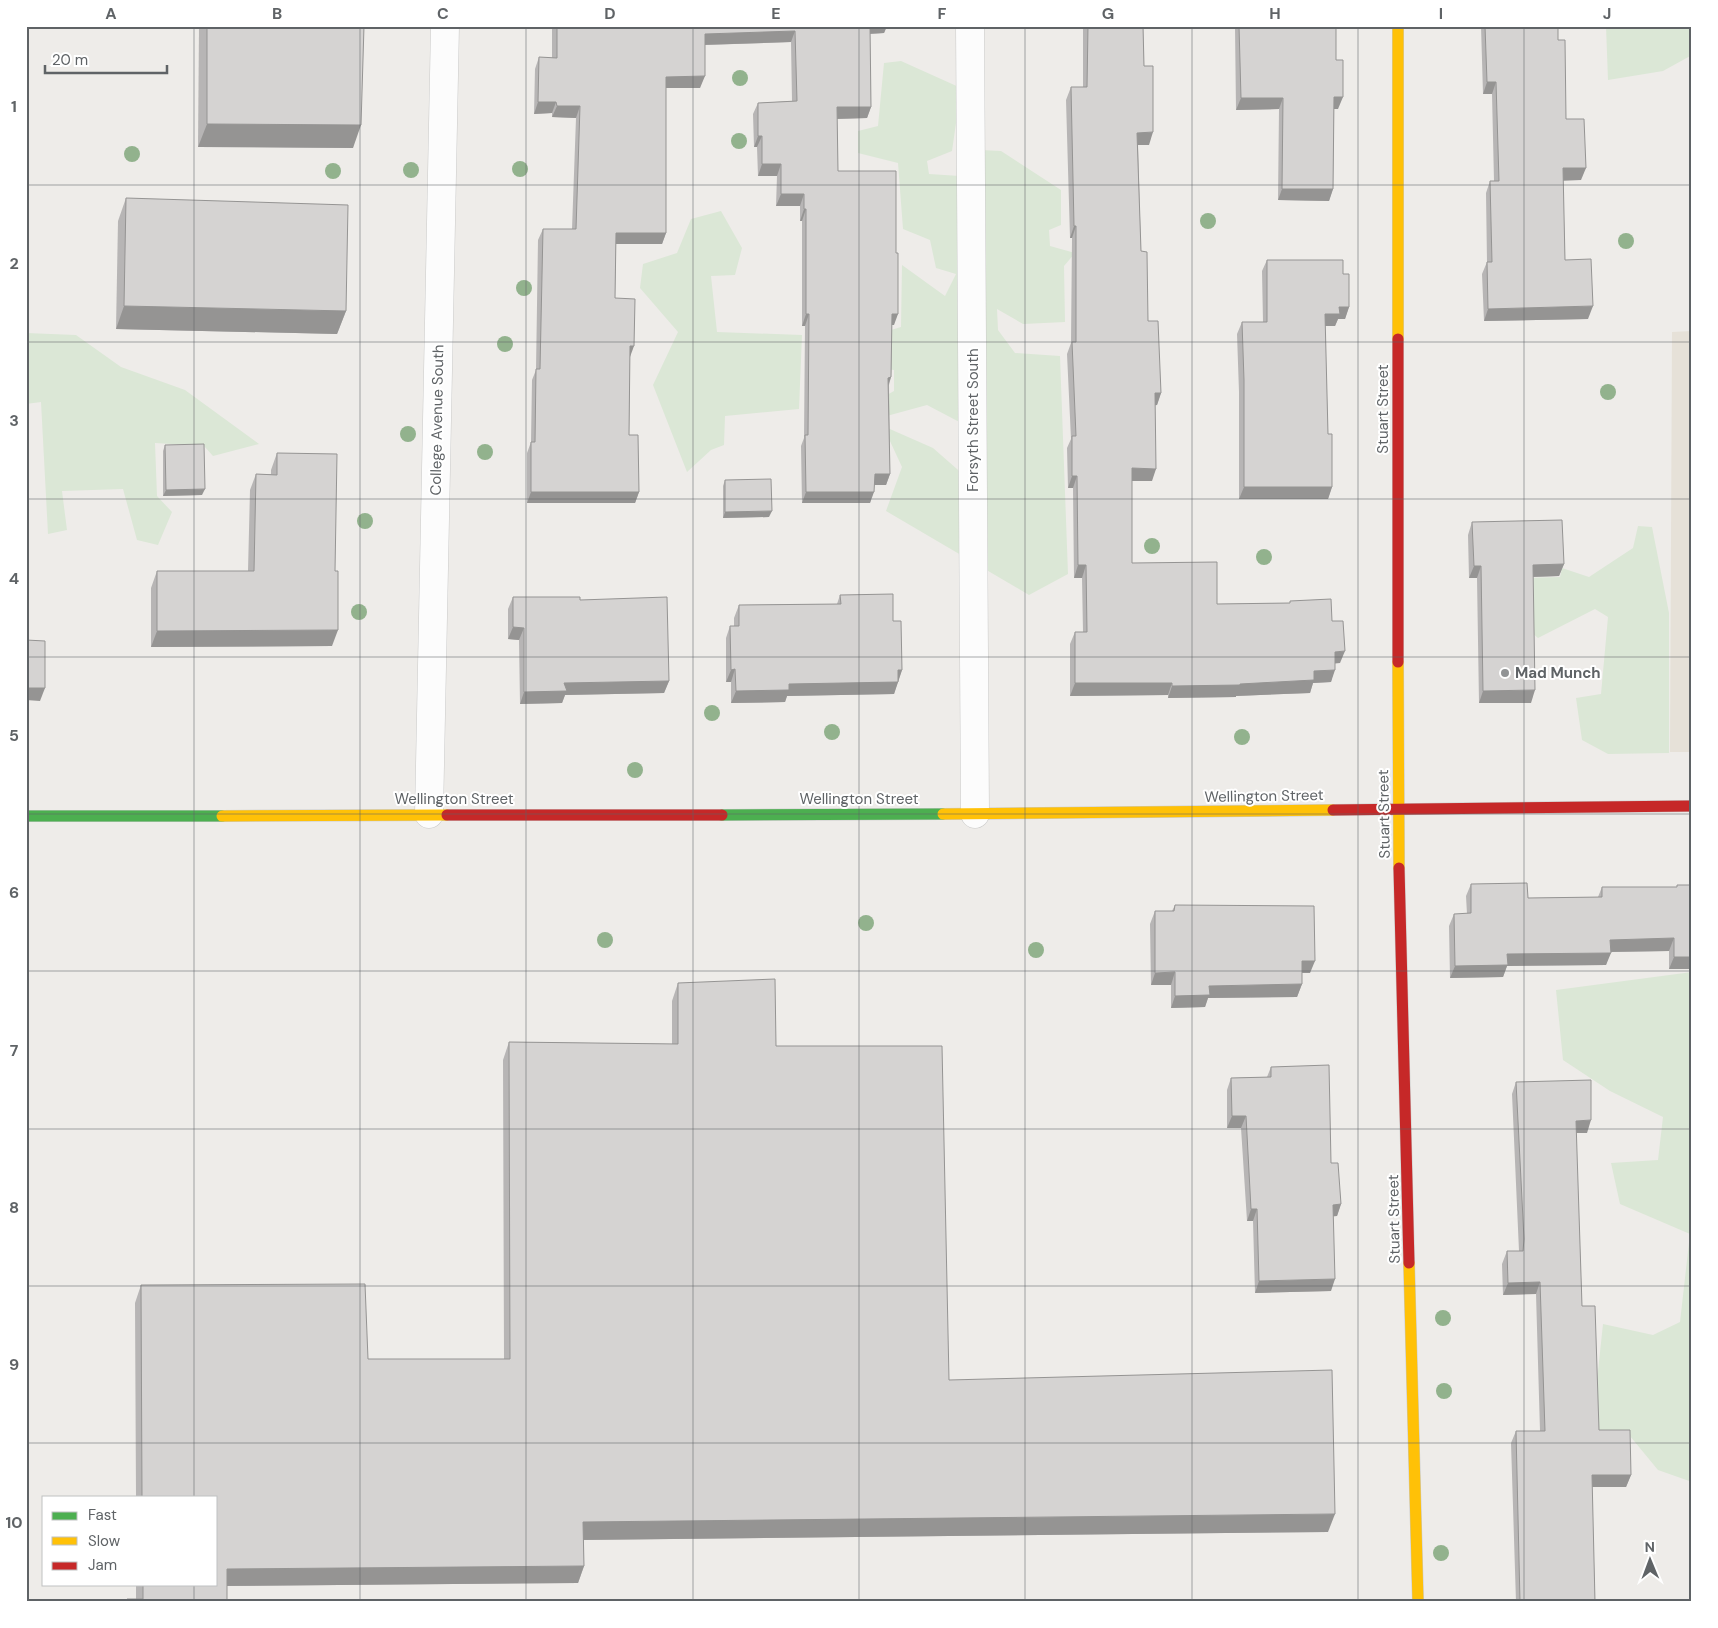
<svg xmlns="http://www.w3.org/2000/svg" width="1718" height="1628" font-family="'DM Sans',sans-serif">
<rect width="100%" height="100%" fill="#eeece9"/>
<path fill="#e6e1d8" d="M1692,331V752H1670L1672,332Z"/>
<g fill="#dbe7d6">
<path d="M1606,26L1692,27V55L1663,71L1608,80Z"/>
<path d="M901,61L961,88L952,151L927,161L929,174L960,176L980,150L1001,151L1061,190V225L1049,230L1050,246L1075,253L1064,266L1065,322L1023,324L997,309L998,330L1015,353L1060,356L1068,574L1029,595L886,511L902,467L883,426L933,448L965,476L967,426L927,405L883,417L885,396L894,391V370L873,367L868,337L901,327L902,265L945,296L956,274L936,268L930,240L903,229L898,163L858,153V131L878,126L884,63Z"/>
<path d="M721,211L742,248L735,275L711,276L717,332L802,335L799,409L725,416L724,445L711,450L687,472L653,385L678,332L640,288L643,264L677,253L691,219Z"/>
<path d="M26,333L76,335L121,367L185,390L259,444L213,456L204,446L155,443L157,496L172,512L158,545L137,540L123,489L62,491L67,530L48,534L41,402L26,404Z"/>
<path d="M1638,526L1652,527L1669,613V753L1608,754L1582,740L1576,698L1601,694L1608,617L1595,609L1538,638L1512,616L1522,578L1560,577L1562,568L1589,577L1633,548Z"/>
<path d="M1692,972V1482L1658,1470L1630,1436L1550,1437L1596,1390L1603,1324L1653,1335L1680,1322L1690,1234L1620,1204L1611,1163L1658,1160L1663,1117L1610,1091L1563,1060L1556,990Z"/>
</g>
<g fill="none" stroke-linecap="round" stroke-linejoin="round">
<g stroke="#cacac9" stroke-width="29">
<g id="street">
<path d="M970,26L975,814"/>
<path d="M429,814L445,26"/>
</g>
</g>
<g stroke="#c8c9c8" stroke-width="12">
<g id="fast">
<path d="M722,815L943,814"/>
<path d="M26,816H222"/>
</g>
</g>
<g stroke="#c8c9c8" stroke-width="12">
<g id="slow">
<path d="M1398,26V339"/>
<path d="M1398,662L1399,868"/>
<path d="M943,814L1333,810"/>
<path d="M222,816L447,815"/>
<path d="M1409,1263L1418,1602"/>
</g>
</g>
<g stroke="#c8c9c8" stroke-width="12">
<g id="jam">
<path d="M1398,339V662"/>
<path d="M1333,810L1692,806"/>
<path d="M447,815H722"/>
<path d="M1399,868L1409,1263"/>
</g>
</g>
<use href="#street" stroke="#fcfcfc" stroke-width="28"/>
<use href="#fast" stroke="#4caf50" stroke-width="11"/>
<use href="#slow" stroke="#ffc107" stroke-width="11"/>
<use href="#jam" stroke="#c62828" stroke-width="11"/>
</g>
<g fill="#92b28d">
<circle cx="740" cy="78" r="8"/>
<circle cx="739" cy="141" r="8"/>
<circle cx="132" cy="154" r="8"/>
<circle cx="520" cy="169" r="8"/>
<circle cx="411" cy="170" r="8"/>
<circle cx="333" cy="171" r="8"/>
<circle cx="1208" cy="221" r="8"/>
<circle cx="1626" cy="241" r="8"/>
<circle cx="524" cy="288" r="8"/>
<circle cx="505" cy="344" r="8"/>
<circle cx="1608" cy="392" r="8"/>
<circle cx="408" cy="434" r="8"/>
<circle cx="485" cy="452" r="8"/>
<circle cx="365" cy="521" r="8"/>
<circle cx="1152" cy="546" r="8"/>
<circle cx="1264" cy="557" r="8"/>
<circle cx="359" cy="612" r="8"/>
<circle cx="712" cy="713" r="8"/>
<circle cx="832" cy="732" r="8"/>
<circle cx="1242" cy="737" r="8"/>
<circle cx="635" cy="770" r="8"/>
<circle cx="866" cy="923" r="8"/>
<circle cx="605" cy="940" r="8"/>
<circle cx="1036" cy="950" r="8"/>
<circle cx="1443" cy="1318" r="8"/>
<circle cx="1444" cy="1391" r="8"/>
<circle cx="1441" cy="1553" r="8"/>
</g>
<g fill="#b7b5b5">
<path d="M199,26H364L353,148L198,147Z"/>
<path d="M552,26H887L884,33L870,34L871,107L867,118L837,119L838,171L894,325H892L891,377L889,385L890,474L886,485H874L870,503H802L801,446L804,438L805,326H802V221H800V206H776L777,176H758L757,147H754L753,114L758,103L792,101L791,42L705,45L700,88H666V233L662,244H616L615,298L630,357L629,435L639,492L635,503H527V453L531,442L532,380L536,370L538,240L543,229H572L576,118L552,117V113L534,114L535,69L539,57L552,58Z"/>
<path d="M1083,26H1143L1144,66L1149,145H1138L1141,251L1148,321L1161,393L1157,405H1155L1152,481H1132V563L1217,604L1290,603V601L1332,621L1340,663H1335L1331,682L1313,683L1310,693L1236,696V697L1168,698V695L1070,696V644L1075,632H1083L1082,578H1074L1073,488H1068L1067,448L1071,439L1067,354L1071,343L1072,238H1070L1066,100L1071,87H1083Z"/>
<path d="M1222,26H1336V60L1338,109H1334L1333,189L1329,201L1278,200L1279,109L1236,110L1235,27H1222Z"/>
<path d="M1481,26H1558V40L1566,119L1581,180H1563L1565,260L1588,319L1484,321L1482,274L1487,262L1486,193L1490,181H1494L1492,94H1483Z"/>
<path d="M126,198L346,311L337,334L116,329L118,221Z"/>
<path d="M1267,260L1343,274L1349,307L1345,319H1338L1335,326H1325L1328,434L1332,487L1328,499H1239V392L1237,334L1242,322H1263L1262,271Z"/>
<path d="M165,445L202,495L163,496V451Z"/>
<path d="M277,453L332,646L151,647V588L157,571H248L250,490L256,474H271V470Z"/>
<path d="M725,480L769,517L723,518V486Z"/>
<path d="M1472,522L1564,564L1559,576L1533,577L1531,703H1479L1477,578H1469L1468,535Z"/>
<path d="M840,595L893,621L902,670L894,694L787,696L785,702L731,703V682H726V638L730,626H734V618L739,605L837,604Z"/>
<path d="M513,597L580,600L669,681L664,693L565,695L562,703L520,704L519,640L508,639V609Z"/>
<path d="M1471,884L1528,898L1598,897L1602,887H1677V885H1692V969H1669V951L1610,952L1606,965L1507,966L1503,977L1450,978L1449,926L1454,914H1467L1466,896Z"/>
<path d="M1175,905L1310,973H1302V984L1297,997L1208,998L1205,1007L1171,1008V985H1151L1150,924L1155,911H1172Z"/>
<path d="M678,983L776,1046L949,1380L1328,1532L584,1540V1566L578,1583L227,1586V1602H126L127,1599H136V1584H216V1497H136L135,1303L141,1285L368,1359H504L503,1060L509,1042L672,1044V1001Z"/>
<path d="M1271,1067L1331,1163L1341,1204L1337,1216H1333L1331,1291L1255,1293L1253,1221H1247L1241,1128H1227V1090L1231,1078L1267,1077Z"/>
<path d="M1516,1082L1587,1133H1576L1582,1306L1599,1430L1631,1475L1626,1487H1592L1595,1602H1516L1511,1443L1516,1431H1540L1536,1294L1503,1295L1502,1264L1507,1251H1519L1512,1094Z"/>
</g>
<g fill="#959493">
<path d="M868,26H887L884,33L866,34Z"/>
<rect x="1222" y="26" width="13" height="1"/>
<path d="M795,31L791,42L700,45L705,34Z"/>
<path d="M705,76L700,88H662L666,77Z"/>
<path d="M1487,82H1496L1492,94H1483Z"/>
<path d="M1334,97H1343L1338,109H1330Z"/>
<path d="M1241,98H1283L1279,109L1236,110Z"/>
<path d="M538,102H556L552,113L534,114Z"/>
<path d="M557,106H580L576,118L552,117Z"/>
<path d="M837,107H871L867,118L833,119Z"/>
<path d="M207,124L361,125L353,148L198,147Z"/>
<path d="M1153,132L1149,145H1133L1137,133Z"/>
<path d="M758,136H762L757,147H754Z"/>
<path d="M762,164H781L777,176H758Z"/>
<path d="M1563,168H1586L1581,180L1558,181Z"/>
<path d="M1282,189H1333L1329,201L1278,200Z"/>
<path d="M781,194H804L800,206H776Z"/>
<path d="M804,209H806L802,221H800Z"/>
<path d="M1074,226H1076L1072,238H1070Z"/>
<path d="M616,233H666L662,244H612Z"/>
<path d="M124,306L346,311L337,334L116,329Z"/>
<path d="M1593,306L1588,319L1484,321L1488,309Z"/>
<path d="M1339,307H1349L1345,319H1338L1335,326H1320L1325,314Z"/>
<path d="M806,314H809L805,326H802Z"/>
<path d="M892,314H898L894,325H888Z"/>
<path d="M630,346H634L630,357Z"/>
<path d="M891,377L887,389L888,378Z"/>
<path d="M1155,393H1161L1157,405L1151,406Z"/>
<path d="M1132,468L1156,469L1152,481H1128Z"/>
<path d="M875,474H890L886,485H870Z"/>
<path d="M1072,476H1077L1073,488H1068Z"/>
<path d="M1244,487H1332L1328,499H1239Z"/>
<path d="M205,489L202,495L163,496L166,490Z"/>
<path d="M531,492H639L635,503H527Z"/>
<path d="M806,492H874L870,503H802Z"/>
<path d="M772,511L769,517L723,518L725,512Z"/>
<path d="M1564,564L1559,576L1529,577L1533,565Z"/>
<path d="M1078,565H1086L1082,578H1074Z"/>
<path d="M1474,566H1481L1477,578H1469Z"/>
<path d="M513,627L524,628L519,640L508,639Z"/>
<path d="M338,630L332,646L151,647L157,631Z"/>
<path d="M1345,651L1340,663L1330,664L1335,652Z"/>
<path d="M735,669L731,682H726L731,670Z"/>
<path d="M898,670H902L894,694L787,696L785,702L731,703L736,691Z"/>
<path d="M1335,670L1331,682L1313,683L1310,693L1236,696V697L1168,698L1172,686L1240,684L1314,671Z"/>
<path d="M669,681L664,693L565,695L562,703L520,704L524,692L564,683Z"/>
<path d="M1075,683H1172L1168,695L1070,696Z"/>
<path d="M26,688H45L40,701L26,700Z"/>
<path d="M1535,690L1531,703H1479L1483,691Z"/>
<path d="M1674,938L1669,951L1606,952L1610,940Z"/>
<path d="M1611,953L1606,965L1507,966L1503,977L1450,978L1455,966L1507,954Z"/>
<path d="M1674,957H1692V969H1669Z"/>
<path d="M1302,961H1315L1310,973H1298Z"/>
<path d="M1175,972L1171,985H1151L1155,973Z"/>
<path d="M1302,984L1297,997L1208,998L1205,1007L1171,1008L1175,996L1209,986Z"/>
<path d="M1232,1116H1246L1241,1128H1227Z"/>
<path d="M1591,1120L1587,1133H1571L1576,1121Z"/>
<path d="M1341,1204L1337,1216L1328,1217L1333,1205Z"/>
<path d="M1251,1209H1257L1253,1221H1247Z"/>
<path d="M1335,1279L1331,1291L1255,1293L1259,1281Z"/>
<path d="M1540,1282L1536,1294L1503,1295L1508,1283Z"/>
<path d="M1592,1475H1631L1626,1487H1588Z"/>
<path d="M1335,1514L1328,1532L577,1540L583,1522Z"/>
<path d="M584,1566L578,1583L220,1586L227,1569Z"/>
</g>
<g fill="#d5d3d2" stroke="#959493">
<path d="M207,26H364L361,125L207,124Z"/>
<path d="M557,26H870L871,107H837L838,171H896V253H898V314H892L891,377L888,378L890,474H875L874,492H806L805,435H808L809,314H806V209H804V194H781V164H762V136H758V103L797,101L795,31L705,34V76L666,77V233H616L615,298L635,299L634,346H630L629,435H638L639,492H531V442H535L536,369H540L543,229H576L580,106H557L556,102H538L539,57L557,58Z"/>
<path d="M1088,26H1143L1144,66H1153V132L1137,133L1141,251L1147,252L1148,321H1158L1161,393H1155L1156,469L1132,468V563L1217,562V604L1290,603V601L1331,599L1332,621H1343L1345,651L1335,652V670L1314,671V680L1240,684V685L1172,686V683H1075V632H1087L1086,565H1078L1077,476H1072V436H1076L1072,342H1076V226H1074L1071,87H1087Z"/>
<path d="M1239,26H1336V60H1343V97H1334L1333,189H1282L1283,98H1241Z"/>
<path d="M1485,26H1558V40H1565L1566,119H1584L1586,168H1563L1565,260L1591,259L1593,306L1488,309L1487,262H1492L1490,181H1499L1496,82H1487Z"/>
<path d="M126,198L348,205L346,311L124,306Z"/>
<path d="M1267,260H1343V274H1349V307H1339L1340,314H1325L1328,434H1332V487H1244V380L1242,322H1267Z"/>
<path d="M204,444L205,489L166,490L165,445Z"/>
<path d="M277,453L337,454L335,571H338V630L157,631V571H254L256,474L277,475Z"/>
<path d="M771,479L772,511L725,512V480Z"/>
<path d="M1562,520L1564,564L1533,565L1535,690L1483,691L1481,566H1474L1472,522Z"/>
<path d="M893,594V621H901L902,670H898V682L789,684V690L736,691L735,669L731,670L730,626H739V605L841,604L840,595Z"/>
<path d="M513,597H580V600L667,597L669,681L564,683L567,691L524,692V628L513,627Z"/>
<path d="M26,640L45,641V688H26Z"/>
<path d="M1527,883L1528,898L1602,897V887H1677V885H1692V957H1674V938L1610,940L1611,953L1507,954L1508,965L1455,966L1454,914L1471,913V884Z"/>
<path d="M1175,905L1314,906L1315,961H1302V984L1209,986L1210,995L1175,996V972L1155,973V911H1174Z"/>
<path d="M775,979L776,1046H942L949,1380L1332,1370L1335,1514L583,1522L584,1566L227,1569V1602H127V1599H143V1584H216V1497H142L141,1285L365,1284L368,1359H510L509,1042L678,1044V983Z"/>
<path d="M1329,1065L1331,1163H1338L1341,1204L1333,1205L1335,1279L1259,1281L1257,1209H1251L1246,1116H1232L1231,1078L1271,1077V1067Z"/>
<path d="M1591,1080V1120L1576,1121L1582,1306H1595L1599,1430H1630L1631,1475H1592L1595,1602H1520L1516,1431H1545L1540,1282L1508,1283L1507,1251H1523L1524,1239L1516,1082Z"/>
</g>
<path fill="none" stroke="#5f6366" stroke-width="1" stroke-opacity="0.55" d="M194,26V1497M360,26V1602M526,26V1602M693,26V1602M859,26V1602M1025,26V1602M1192,26V1602M1358,26V1602M1524,26V1602M26,185H1692M26,342H1692M26,499H1692M26,657H1692M26,814H1692M26,971H1692M26,1129H1692M26,1286H1692M26,1443H1692M194,1584V1602"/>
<circle fill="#919394" stroke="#fff" stroke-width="2" cx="1505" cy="673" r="5"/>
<g text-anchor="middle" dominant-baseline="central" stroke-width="4" stroke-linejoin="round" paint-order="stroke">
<g font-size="15" fill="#5f6366" stroke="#fff">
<text transform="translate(1383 409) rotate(-90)">Stuart Street</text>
<text transform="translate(437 420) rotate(-89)">College Avenue South</text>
<text transform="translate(973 420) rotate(-90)">Forsyth Street South</text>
<text transform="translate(1264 796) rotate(-1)">Wellington Street</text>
<text x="454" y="799">Wellington Street</text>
<text x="859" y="799">Wellington Street</text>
<text transform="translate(1384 814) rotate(-91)">Stuart Street</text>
<text transform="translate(1394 1219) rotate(-91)">Stuart Street</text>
</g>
<g font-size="15" font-weight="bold" fill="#5f6366" stroke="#fff" text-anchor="start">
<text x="1515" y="673">Mad Munch</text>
</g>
</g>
<rect width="1718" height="1628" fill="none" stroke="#ffffff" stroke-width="55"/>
<rect x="42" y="1496" width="175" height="90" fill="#ffffff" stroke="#bfc1c2"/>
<rect x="52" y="1512" width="25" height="8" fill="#4caf50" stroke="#bfc1c2"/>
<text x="88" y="1520" font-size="15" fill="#5f6366">Fast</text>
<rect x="52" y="1537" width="25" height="8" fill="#ffc107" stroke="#bfc1c2"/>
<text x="88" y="1546" font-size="15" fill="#5f6366">Slow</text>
<rect x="52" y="1562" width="25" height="8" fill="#c62828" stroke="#bfc1c2"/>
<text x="88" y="1570" font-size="15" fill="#5f6366">Jam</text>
<g transform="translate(1650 1560) rotate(359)" stroke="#ffffff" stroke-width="4" paint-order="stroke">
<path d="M0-4L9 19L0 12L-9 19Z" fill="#5f6366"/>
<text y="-8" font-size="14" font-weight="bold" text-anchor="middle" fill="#5f6366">N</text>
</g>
<path d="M45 65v8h122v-8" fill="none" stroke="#5f6366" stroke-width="2.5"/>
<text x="52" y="65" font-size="15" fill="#5f6366" stroke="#ffffff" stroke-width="4" paint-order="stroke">20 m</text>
<rect x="28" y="28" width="1662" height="1572" fill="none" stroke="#5f6366" stroke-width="2"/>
<g font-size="16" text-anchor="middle" font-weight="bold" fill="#5f6366">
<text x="111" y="19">A</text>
<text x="277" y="19">B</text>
<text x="443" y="19">C</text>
<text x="610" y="19">D</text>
<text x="776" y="19">E</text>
<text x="942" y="19">F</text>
<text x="1108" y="19">G</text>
<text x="1275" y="19">H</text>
<text x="1441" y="19">I</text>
<text x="1607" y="19">J</text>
<text x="14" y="112">1</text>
<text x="14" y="269">2</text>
<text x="14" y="426">3</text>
<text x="14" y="584">4</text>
<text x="14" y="741">5</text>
<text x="14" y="898">6</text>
<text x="14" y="1056">7</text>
<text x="14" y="1213">8</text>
<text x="14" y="1370">9</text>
<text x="14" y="1528">10</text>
</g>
</svg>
